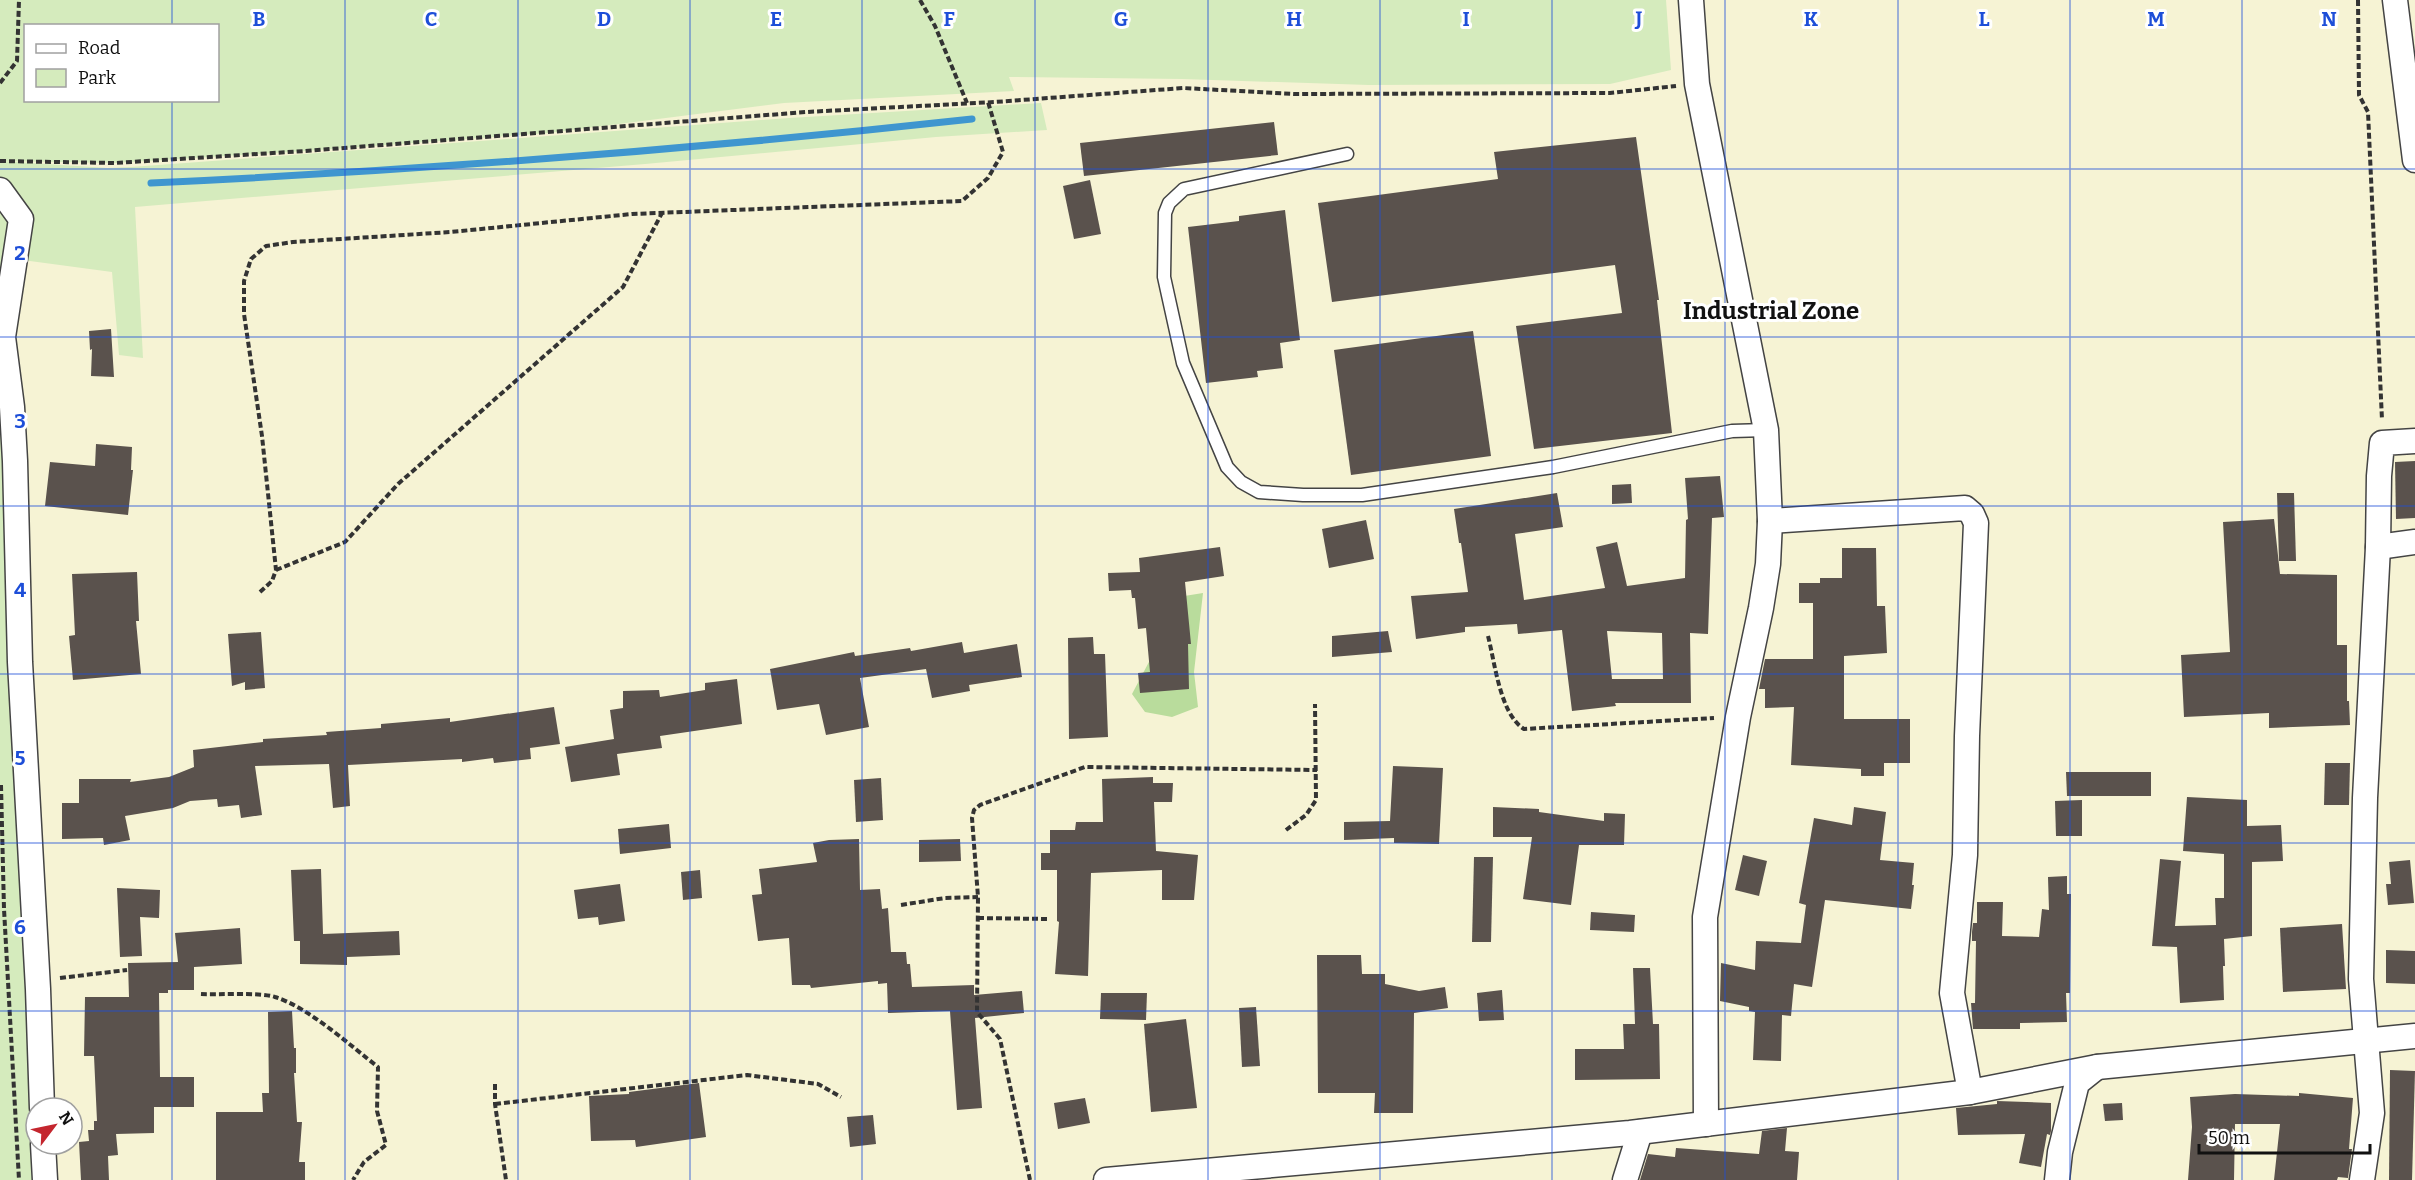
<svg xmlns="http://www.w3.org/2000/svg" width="2415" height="1180" font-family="Bitter,serif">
<rect width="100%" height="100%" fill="#fffdf5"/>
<path fill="#f6f3d4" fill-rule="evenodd" d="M0,0H2415V1180H0ZM26,26H218V100H26ZM36,1108H72V1144H36Z"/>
<path fill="#d5ebbd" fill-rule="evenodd" d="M0,0H1666L1671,70L1610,84L1369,85L1182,79L1009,77L1014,91L784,103L548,133L305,151L115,163L1,161L108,168L131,167L789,118L1041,103L1047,130L936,137L645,164L135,207L143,358L119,355L112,272L15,259L3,328L36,1144L45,1180H0ZM26,26H218V100H26Z"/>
<path fill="#b9dc9c" d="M1203,593L1194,672L1198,707L1172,717L1145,712L1132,694L1150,660L1147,602Z"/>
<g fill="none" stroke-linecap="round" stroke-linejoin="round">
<path stroke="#3f96cf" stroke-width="7" d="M151,183C426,170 699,149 972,119"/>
</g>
<g fill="#5a524d" fill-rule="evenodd">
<path d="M1274,122L1278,155L1084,176L1080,143Z"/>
<path d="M1636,137L1659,300H1657L1672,433L1534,449L1516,326L1622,313L1615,265L1332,302L1318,203L1498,179L1494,152Z"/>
<path d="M1090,180L1101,234L1074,239L1063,186Z"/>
<path d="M1285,210L1300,340L1280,343L1283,368L1257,371L1258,377L1206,383L1188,227L1239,221V216Z"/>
<path d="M111,329L114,377L91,376L92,349L90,350L89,331Z"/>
<path d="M1473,331L1491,456L1351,475L1334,350Z"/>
<path d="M96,444L132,447L131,470H133L128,515L45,506L50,462L95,466Z"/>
<path d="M2415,461V518L2396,519L2395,462Z"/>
<path d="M1720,476L1724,517L1712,518L1708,634L1690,633L1691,703H1615L1616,706L1572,711L1562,630L1518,634L1517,624L1465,627V632L1416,639L1411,596L1468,592L1461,543H1459L1454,509L1557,493L1563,527L1515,534L1524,600L1605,588L1596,547L1617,542L1627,586L1685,578L1686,520L1688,519L1685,478ZM1607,631L1662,633L1663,679H1612Z"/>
<path d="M1631,484L1632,503L1612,504V485Z"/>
<path d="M2277,493H2294L2296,561H2279Z"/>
<path d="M2274,519L2280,574L2337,575V645H2347V701H2349L2350,725L2269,728V713L2184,717L2181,655L2230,652L2223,522Z"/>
<path d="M1366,520L1374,559L1329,568L1322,529Z"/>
<path d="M1220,547L1224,576L1185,582L1191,644H1188L1189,689L1140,693L1138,673L1150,672L1146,628L1138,629L1135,598H1132L1131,590L1109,591L1108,573L1140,572L1139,558Z"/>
<path d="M1842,548H1876L1877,606H1885L1887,653L1844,656V719H1910V763H1884V776H1861V769L1791,765L1794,707L1765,708V689H1759L1765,659H1813V603H1799V583H1820V578H1842Z"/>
<path d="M137,572L139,621H136L141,674L73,680L69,636L75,635L72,574Z"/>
<path d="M1388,631L1392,652L1332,657V636Z"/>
<path d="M261,632L265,688L245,690V682L232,686L228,634Z"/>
<path d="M1093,637L1094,654H1105L1108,737L1069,739L1068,638Z"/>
<path d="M962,642L964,653L1017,644L1022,677L969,685L970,691L932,698L926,669L860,678L869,727L826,735L819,704L777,710L770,669L854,652L855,656L910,648L911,651Z"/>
<path d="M737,679L742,724L660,736L662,748L617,754L620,775L571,782L565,747L614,739L610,710L623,708V691L659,690L660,697L705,690V683Z"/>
<path d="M554,707L560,744L530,748L531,759L494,763L493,758L462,762V759L348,765L350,806L333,808L329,764L255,766L262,815L241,818L239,805L218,807L217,799L190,801L173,808L125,816L130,840L104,845L103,838L62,839V803H79V779H131L130,782L169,777L194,767L193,750L263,742V739L327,735L326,732L381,728V724L450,718V722Z"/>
<path d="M2325,763H2350L2349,805H2324Z"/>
<path d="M1393,766L1443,768L1439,844L1394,843V838L1344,840V822L1390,821Z"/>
<path d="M2066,772H2151V796H2067Z"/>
<path d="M1153,777V783H1173L1172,802H1154L1156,851L1198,855L1194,900H1162V870L1091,873L1088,976L1055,974L1059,922L1057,921V870H1041V853H1050V830H1075L1076,822H1103L1102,779Z"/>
<path d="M881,778L883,820L856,822L854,780Z"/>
<path d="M2187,797L2247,800V826L2281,825L2283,861L2252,862V936L2224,939L2225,966H2223L2224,1000L2180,1003L2177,947L2152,946L2160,859L2181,861L2175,926L2216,925L2215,898H2224V854L2183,851Z"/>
<path d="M2082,800V836H2056L2055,801Z"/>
<path d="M1493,807L1539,809V812L1604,821V813L1625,814L1624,845H1579L1571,905L1523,899L1532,837H1493Z"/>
<path d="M1854,807L1886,812L1880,860L1914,863L1912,885H1914L1911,909L1825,900L1812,987L1794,984L1791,1016L1782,1015L1781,1061L1753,1060L1755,1012L1749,1011V1007L1720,1001L1721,963L1755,970L1756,941L1801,943L1806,905L1799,903L1814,818L1852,825Z"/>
<path d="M669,824L671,848L620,854L618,829Z"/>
<path d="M859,839L860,890L880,889L882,909L888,908L891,952H906L907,964H910L912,987L974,985V995L1022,991L1024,1013L975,1018L982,1108L957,1110L950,1011L888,1013L887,983L878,984V981L811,988L810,985H792L789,938L758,941L752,895L762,894L759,869L817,862L813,843L829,840Z"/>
<path d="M960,839L961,861L919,862V840Z"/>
<path d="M1743,855L1767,861L1759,896L1735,890Z"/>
<path d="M1474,857H1493L1491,942H1472Z"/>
<path d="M2410,860L2414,903L2388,905L2386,884H2391L2389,862Z"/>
<path d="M321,869L323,934L399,931L400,955L347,957V965L300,964V941H294L291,870Z"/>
<path d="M700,870L702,898L683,900L681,872Z"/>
<path d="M2067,876V894H2071L2070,993H2066L2067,1022L2020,1023V1029H1973L1971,1003H1975L1976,941H1972V932L1973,923H1977V902H2003L2002,936L2039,937L2042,909L2049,910L2048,877Z"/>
<path d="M620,884L625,921L599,925L598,917L578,919L574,890Z"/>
<path d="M117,888L160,890L159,918L140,917L142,956L120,957Z"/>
<path d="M1591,912L1635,915L1634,932L1590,930Z"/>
<path d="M2342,924L2346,989L2283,992L2280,928Z"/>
<path d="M240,928L242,964L194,967V990H168V993H159L160,1077H194V1107H154V1133L116,1134L118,1155L108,1156L109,1180H81L79,1142L89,1141L88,1130H94V1121H97L94,1056H84L85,997H129L128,963L178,962L175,933Z"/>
<path d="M2386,950L2415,951V984L2386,983Z"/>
<path d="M1317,955H1361L1362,974H1385V984L1419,991L1445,987L1448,1008L1414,1013L1413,1113H1374L1375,1093H1318Z"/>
<path d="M1633,968H1650L1653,1024H1659L1660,1079L1575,1080V1049H1624L1623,1024H1635Z"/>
<path d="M1502,990L1504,1020L1479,1021L1477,993Z"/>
<path d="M1101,993H1147L1146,1020L1100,1019Z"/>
<path d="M1256,1007L1260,1066L1242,1067L1239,1008Z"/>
<path d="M292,1011L294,1048H296V1073H294L297,1122H302L299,1162H305V1180H216V1112H263L262,1093H269L268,1012Z"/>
<path d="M1186,1019L1197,1108L1151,1112L1144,1024Z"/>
<path d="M2390,1070L2415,1071L2412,1180H2389Z"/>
<path d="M699,1083L706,1137L636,1147L635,1140L591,1141L589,1096L629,1094V1092Z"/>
<path d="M2299,1093L2353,1098L2349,1149H2352L2348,1178L2338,1177L2337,1180H2274L2280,1124H2235L2234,1180H2188L2192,1127L2190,1097L2235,1094L2299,1096Z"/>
<path d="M1085,1098L1090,1123L1058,1129L1054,1103Z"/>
<path d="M1997,1101L2051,1103V1131L2050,1135L2047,1134L2041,1167L2019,1163L2025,1134L1958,1135L1956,1108L1997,1104Z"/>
<path d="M2122,1103L2123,1120L2105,1121L2103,1104Z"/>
<path d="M873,1115L876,1144L850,1147L847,1117Z"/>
<path d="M1787,1128L1785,1151L1799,1152L1797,1180H1640L1648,1154L1675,1157L1676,1148L1759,1154L1762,1131Z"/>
</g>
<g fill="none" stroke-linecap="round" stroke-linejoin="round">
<g stroke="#444" stroke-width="15">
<path id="service" d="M1347,154L1184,189L1169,203L1165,213L1164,277L1183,363L1227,467L1241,482L1259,492L1303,495H1362L1553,467L1732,431L1766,430"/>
</g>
<g stroke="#444" stroke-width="27">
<g id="minor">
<path d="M1691,0L1697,84L1766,430L1770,521L1768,564L1761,608L1738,717L1705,917L1706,1124"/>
<path d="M2395,0L2415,160"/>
<path d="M0,190L21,219L3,337L12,407L15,461L20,662L38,989L42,1108"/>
<path d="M1770,521L1965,508L1972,514L1976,523L1967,736L1965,855L1952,993L1970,1092"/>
<path d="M2378,547L2415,542"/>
<path d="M43,1144L45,1180"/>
<path d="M1106,1180L1630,1133L1970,1092L2097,1067L2415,1036"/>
<path d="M1625,1180L1640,1132"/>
<path d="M2057,1180L2060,1152L2077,1083L2097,1067"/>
<path d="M2362,1180L2372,1113L2361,979L2365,798L2378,547L2379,476L2382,443L2415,441"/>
</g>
</g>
<g stroke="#333" stroke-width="4" stroke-dasharray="6 3" stroke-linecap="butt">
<path d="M920,0L935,26L967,103"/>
<path d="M2358,0L2359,95L2368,112L2382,420"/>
<path d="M0,83L17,61L19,0"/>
<path d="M0,161L115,163L305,151L806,112L995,102L1183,88L1295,94L1610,93L1676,86"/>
<path d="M276,570L345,542L398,484L623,287L662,213"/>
<path d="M260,592L272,581L276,570L262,436L244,314V281L251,259L266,246L293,242L451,232L632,214L962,201L988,178L1003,152L988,102"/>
<path d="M1488,636C1495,663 1500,714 1524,729L1714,718"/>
<path d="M1,785L4,909L19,1180"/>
<path d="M1286,830L1306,815L1316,800L1315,704"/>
<path d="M901,905L945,898L978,897"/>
<path d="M978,918L1047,919"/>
<path d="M60,978L127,970"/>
<path d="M201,994C219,995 260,992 275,997C308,1007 351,1046 378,1067L377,1111L386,1145L364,1162L353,1180"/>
<path d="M495,1084V1104L506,1180"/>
<path d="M495,1104L747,1075L818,1084L841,1097"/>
<path d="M1030,1180L1000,1039L977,1012L978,897L972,818L974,810L980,805L1085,767L1317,770"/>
</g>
<use href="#service" stroke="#fff" stroke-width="12"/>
<use href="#minor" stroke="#fff" stroke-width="24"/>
</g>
<path fill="none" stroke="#1d4ed8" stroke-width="1.5" stroke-opacity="0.55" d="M172,0V26M345,0V1180M518,0V1180M690,0V1180M862,0V1180M1035,0V1180M1208,0V1180M1380,0V1180M1552,0V1180M1725,0V1180M1898,0V1180M2070,0V1180M2242,0V1180M172,100V1180M0,169H2415M0,337H2415M0,506H2415M0,674H2415M0,843H2415M0,1011H2415"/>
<g text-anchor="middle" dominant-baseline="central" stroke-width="6" stroke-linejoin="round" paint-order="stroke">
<g font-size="24" font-weight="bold" fill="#111" stroke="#fff">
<text x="1771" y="311">Industrial Zone</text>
</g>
</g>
<g font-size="20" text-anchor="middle" font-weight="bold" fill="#1d4ed8" stroke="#fff" stroke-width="6" stroke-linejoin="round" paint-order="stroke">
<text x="259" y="26">B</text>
<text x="431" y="26">C</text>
<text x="604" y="26">D</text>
<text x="776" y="26">E</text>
<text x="949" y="26">F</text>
<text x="1121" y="26">G</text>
<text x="1294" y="26">H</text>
<text x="1466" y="26">I</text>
<text x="1639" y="26">J</text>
<text x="1811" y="26">K</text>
<text x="1984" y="26">L</text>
<text x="2156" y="26">M</text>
<text x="2329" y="26">N</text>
<text x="20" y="260">2</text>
<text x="20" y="428">3</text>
<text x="20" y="597">4</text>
<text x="20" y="765">5</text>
<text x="20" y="934">6</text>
</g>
<rect x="24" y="24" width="195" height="78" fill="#ffffff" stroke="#a0a0a0" stroke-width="1.5"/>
<rect x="36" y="44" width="30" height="9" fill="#ffffff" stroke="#a0a0a0" stroke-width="1.5"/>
<text x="78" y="54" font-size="18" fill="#111111">Road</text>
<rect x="36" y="69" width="30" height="18" fill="#d5ebbd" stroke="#a0a0a0" stroke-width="1.5"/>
<text x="78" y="84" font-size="18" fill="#111111">Park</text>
<g transform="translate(54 1126) rotate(58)"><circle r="28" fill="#ffffff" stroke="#a0a0a0" stroke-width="1.5"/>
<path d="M0-4.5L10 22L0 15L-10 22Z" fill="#c4262e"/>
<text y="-9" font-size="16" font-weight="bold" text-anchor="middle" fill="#111111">N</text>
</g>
<path d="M2199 1144v9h171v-9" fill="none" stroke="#111111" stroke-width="3"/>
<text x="2208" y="1144" font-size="18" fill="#111111" stroke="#ffffff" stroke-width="4.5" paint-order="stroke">50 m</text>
</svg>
